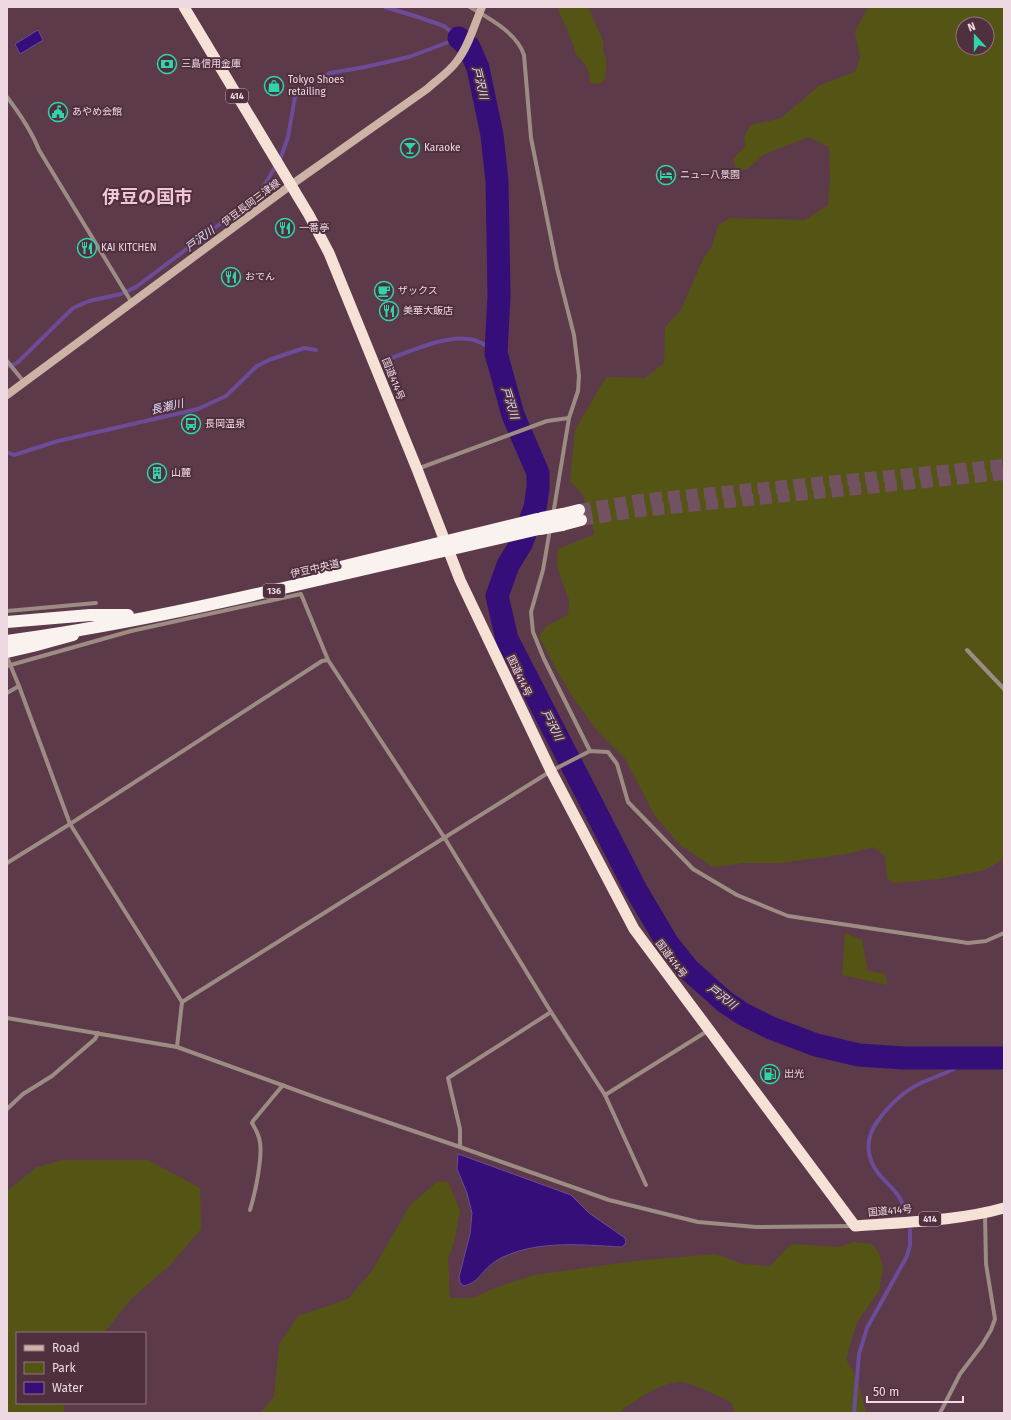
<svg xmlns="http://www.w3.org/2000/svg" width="1011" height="1420" font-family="'Fira Sans','Noto Sans JP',sans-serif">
<rect width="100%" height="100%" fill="#5c3a4a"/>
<g fill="#545514" fill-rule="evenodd">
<path d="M557,7H588L603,40V50L606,59V69L605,79L600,84L590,83L589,73L584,63L575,53L574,46Z"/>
<path d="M868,7H1004V859L985,870L939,879L894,883L887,879L885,856L873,847L846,854L780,863H744L713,867L679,844L655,816L626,760L599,733L574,699L555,667L539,636L547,626L568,615L569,600L557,567L558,549L595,534L583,495L570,481L575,430L599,389L607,377L645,378L664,363L665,327L681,310L703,259L712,247L718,225L730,218L805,220L828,205L830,177L829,147L809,137L765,154L747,169H736L733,159L745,146L744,136L751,125L781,118L820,85L855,72L860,58L855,32ZM963,24H987V48H963Z"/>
<path d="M845,933L862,940L868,971L885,974L888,985L842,975Z"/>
<path d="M63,1160H148L200,1188L201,1229L170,1265L130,1300L104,1333H17V1403H63L65,1413H7V1191L37,1167Z"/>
<path d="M438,1181L448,1182L460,1210L455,1238L448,1259L450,1298H472L500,1286L534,1275L635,1261L716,1254L743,1264L770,1266L791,1244L839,1247L854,1242L872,1244L879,1253L883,1268L879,1291L857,1322L846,1359L858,1380L866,1413H734L732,1403C723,1398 687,1380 678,1382C658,1384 640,1398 623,1409L621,1413H260L274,1397L279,1344L298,1316L348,1299L372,1271L410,1205Z"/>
</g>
<g fill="#350e79" stroke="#6c4b98">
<path d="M38,30L43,40L20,54L15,44Z"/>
<path d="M458,1154L571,1195L589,1213L625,1238L626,1243L622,1247C582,1245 540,1240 503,1257C491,1262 484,1272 475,1281C472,1283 468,1285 464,1286L460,1283L459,1277L470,1234L472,1213L467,1193L457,1169Z"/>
</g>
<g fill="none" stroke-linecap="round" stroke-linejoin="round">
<g stroke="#6c4b98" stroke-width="4">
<path d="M385,7L418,17L444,26L459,38"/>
<path d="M389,359C412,351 445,335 469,339C479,340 488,347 496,353"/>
<path d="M7,367L17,363L73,308L89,301L121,294L136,287L252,200L264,186L281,157L288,137L295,97L308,83L330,73L365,67L409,57L459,38"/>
<path d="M7,452L14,455L58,441L198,409L226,396L257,366L269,360L304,348L316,350"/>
<path d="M905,1210C903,1204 901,1199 897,1194C889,1183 877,1176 872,1163C866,1149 868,1135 877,1122C889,1105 903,1091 923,1082C940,1075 957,1070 972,1057"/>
<path d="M854,1413L859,1354L867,1328L907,1256L910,1245V1230"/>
</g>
<path stroke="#350e79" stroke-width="23" d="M459,38L469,47L478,68L492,135L497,181L499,295L496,353L513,415L538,473V488L535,508L521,544L508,565L497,596L507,639L636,890L668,944L688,969L725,1002L743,1014L771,1028L816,1045L859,1055L904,1058H1004"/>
<g stroke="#725261" stroke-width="12" stroke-dasharray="12 6" stroke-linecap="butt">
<path d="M579,510L639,500L1004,465"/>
<path d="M581,520L640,511L1004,474"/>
</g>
<g stroke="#9c8c83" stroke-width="4">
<path d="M470,7C490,19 517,33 524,55L531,138L557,268L574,335L579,376L578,391L569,418L553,515"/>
<path d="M7,97C20,114 31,130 39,150L132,303"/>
<path d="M7,361L24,382"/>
<path d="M417,469L547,421L569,418"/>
<path d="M550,529L543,570L531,612L533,632L544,659L590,751"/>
<path d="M7,611L96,603"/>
<path d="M967,650L1004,689"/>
<path d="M7,657L19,686"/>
<path d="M7,666L131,631L301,594L328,660"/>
<path d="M7,693L19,686L70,824L182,1002L177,1047"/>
<path d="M7,863L70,824L322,661L328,660L444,837L551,1012L605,1095L709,1030"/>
<path d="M182,1002L551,771L590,751L608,752L617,764L628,802L693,869L737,895L788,916L968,943L986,941L1004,933"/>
<path d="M7,1018L177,1047L323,1100L460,1147L609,1200L698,1222L756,1227L853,1226"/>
<path d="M605,1095L646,1185"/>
<path d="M7,1109L23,1094L52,1076L95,1039L98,1033"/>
<path d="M460,1147V1129L448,1078L551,1012"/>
<path d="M250,1210C255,1194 264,1153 259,1138C258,1133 255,1128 252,1123L253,1121L283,1085"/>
<path d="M940,1413L960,1374L982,1345L991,1330L995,1319L986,1264L985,1214"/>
</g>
<path stroke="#ccb3a5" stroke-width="8" d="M7,395L291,185L427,89C437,80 449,72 457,61C469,46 474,25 482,7"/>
<path stroke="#f6e1d6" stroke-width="11" d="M184,7L309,215L329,253L417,469L460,580L551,771L634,929L855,1226C904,1222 958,1221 1004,1208"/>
<g stroke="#faf2ee" stroke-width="12">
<path d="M563,514L579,510"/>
<path d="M562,525L581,520"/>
<path d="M7,622L90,615H128"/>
<path d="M7,652L33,646L73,635"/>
</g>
<g stroke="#faf2ee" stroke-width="12">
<path d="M542,518L563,514"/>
<path d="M540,529L562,525"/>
<path d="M324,571L537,519"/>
<path d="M7,641C112,627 215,604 318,580C392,563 465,546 539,529"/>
</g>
</g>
<defs>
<g id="bank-ring" transform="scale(1)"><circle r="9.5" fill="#50303f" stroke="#30d4a9" stroke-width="1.5"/><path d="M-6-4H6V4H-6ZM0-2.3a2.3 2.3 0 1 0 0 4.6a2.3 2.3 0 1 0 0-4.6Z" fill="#30d4a9"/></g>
<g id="shop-ring" transform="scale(1)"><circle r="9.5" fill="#50303f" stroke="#30d4a9" stroke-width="1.5"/><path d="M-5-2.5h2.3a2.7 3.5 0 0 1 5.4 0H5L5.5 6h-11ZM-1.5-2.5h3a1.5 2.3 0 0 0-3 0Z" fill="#30d4a9"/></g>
<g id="civic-ring" transform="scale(1)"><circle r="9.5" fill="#50303f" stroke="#30d4a9" stroke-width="1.5"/><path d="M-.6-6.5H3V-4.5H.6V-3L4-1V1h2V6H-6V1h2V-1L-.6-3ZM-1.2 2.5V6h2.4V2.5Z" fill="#30d4a9"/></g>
<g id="bar-ring" transform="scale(1)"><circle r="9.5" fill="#50303f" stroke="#30d4a9" stroke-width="1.5"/><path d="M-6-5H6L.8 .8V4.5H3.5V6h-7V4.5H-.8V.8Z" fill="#30d4a9"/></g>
<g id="hotel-ring" transform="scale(1)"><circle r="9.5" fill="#50303f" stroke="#30d4a9" stroke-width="1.5"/><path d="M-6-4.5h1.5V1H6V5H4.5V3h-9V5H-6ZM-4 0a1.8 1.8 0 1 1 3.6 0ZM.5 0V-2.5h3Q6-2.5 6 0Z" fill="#30d4a9"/></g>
<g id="restaurant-ring" transform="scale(1)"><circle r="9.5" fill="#50303f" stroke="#30d4a9" stroke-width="1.5"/><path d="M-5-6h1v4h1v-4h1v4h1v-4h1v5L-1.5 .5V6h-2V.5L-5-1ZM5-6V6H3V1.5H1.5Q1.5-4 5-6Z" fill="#30d4a9"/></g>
<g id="cafe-ring" transform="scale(1)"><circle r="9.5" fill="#50303f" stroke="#30d4a9" stroke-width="1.5"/><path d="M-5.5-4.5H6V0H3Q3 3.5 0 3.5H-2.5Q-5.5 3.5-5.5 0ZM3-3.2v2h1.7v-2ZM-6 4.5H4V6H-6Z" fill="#30d4a9"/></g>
<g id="bus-ring" transform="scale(1)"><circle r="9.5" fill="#50303f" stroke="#30d4a9" stroke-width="1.5"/><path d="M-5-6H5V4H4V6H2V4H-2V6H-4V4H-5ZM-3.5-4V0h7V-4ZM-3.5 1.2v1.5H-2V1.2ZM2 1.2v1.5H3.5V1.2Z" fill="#30d4a9"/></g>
<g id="building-ring" transform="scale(1)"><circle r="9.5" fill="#50303f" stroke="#30d4a9" stroke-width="1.5"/><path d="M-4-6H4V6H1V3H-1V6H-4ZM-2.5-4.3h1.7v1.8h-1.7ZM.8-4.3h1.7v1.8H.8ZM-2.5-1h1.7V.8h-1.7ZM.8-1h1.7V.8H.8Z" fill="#30d4a9"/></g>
<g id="fuel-ring" transform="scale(1)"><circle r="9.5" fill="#50303f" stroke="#30d4a9" stroke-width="1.5"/><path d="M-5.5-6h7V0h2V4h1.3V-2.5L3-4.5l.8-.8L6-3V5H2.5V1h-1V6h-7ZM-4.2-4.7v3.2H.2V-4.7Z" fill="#30d4a9"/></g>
</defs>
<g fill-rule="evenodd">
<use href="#bank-ring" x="167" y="64"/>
<use href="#shop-ring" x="274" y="86"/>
<use href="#civic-ring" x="58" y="112"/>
<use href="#bar-ring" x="410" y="148"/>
<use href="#hotel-ring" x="666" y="175"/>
<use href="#restaurant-ring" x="285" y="228"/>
<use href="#restaurant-ring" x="87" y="248"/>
<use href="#restaurant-ring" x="231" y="277"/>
<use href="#cafe-ring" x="384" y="291"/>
<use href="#restaurant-ring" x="389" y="311"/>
<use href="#bus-ring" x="191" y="424"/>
<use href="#building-ring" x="157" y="473"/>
<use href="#fuel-ring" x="770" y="1074"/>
</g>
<g text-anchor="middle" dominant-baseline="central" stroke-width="4" stroke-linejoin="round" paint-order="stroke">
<g fill="#50303f" stroke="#bfa6b1" stroke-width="1">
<rect x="226" y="89" width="22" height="14" rx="3"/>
<rect x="263" y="584" width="22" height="14" rx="3"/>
<rect x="919" y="1212" width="22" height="14" rx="3"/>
</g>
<g font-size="9" font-weight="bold" fill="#eed9e2">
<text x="237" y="96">414</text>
<text x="274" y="591">136</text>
<text x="930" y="1219">414</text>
</g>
<g font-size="10" fill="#eed9e2" stroke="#50303f" text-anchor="start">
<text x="181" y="64">三島信用金庫</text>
<text x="288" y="80">Tokyo Shoes<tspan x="288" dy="12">retailing</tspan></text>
<text x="72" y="112">あやめ会館</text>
<text x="424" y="148">Karaoke</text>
<text x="680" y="175">ニュー八景園</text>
<text x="299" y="228">一番亭</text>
<text x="101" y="248">KAI KITCHEN</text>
<text x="245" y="277">おでん</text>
<text x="398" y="291">ザックス</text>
<text x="403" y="311">美華大飯店</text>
<text x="205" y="424">長岡温泉</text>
<text x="171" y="473">山麓</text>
<text x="784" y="1074">出光</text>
</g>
<g font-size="10" fill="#eed9e2" stroke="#50303f">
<text transform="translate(251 203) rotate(-37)">伊豆長岡三津線</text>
<text transform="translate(393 379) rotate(68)">国道414号</text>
<text transform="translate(315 569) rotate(-13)">伊豆中央道</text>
<text transform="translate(519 676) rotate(65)">国道414号</text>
<text transform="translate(671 959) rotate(53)">国道414号</text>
<text transform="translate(890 1211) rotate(-5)">国道414号</text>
</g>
<g font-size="11" font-style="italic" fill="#e2dffb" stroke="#50303f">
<text transform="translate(480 83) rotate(76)">戸沢川</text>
<text transform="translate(200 239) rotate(-37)">戸沢川</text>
<text transform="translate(510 403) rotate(73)">戸沢川</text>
<text transform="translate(167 407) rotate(-13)">長瀬川</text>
<text transform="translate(552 725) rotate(63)">戸沢川</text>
<text transform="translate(722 997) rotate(37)">戸沢川</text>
</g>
<g font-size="18" font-weight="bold" fill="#f0c7d9" stroke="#50303f">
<text x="147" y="197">伊豆の国市</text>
</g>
</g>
<rect width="1011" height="1420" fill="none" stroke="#eed9e2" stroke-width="16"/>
<rect x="16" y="1332" width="130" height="72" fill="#50303f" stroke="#8f7480"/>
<rect x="24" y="1345" width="20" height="6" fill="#ccb3a5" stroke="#8f7480"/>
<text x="52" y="1352" font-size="12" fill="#eed9e2">Road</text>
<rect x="24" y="1362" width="20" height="12" fill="#545514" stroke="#8f7480"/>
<text x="52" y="1372" font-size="12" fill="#eed9e2">Park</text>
<rect x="24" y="1382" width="20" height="12" fill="#350e79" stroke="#8f7480"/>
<text x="52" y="1392" font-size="12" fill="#eed9e2">Water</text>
<g transform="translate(975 36) rotate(339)"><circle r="19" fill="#50303f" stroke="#8f7480"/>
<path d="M0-3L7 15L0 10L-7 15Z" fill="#30d4a9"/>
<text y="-6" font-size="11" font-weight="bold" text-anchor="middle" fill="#eed9e2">N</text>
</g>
<path d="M867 1396v6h96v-6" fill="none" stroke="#eed9e2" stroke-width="2"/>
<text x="873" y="1396" font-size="12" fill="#eed9e2" stroke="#50303f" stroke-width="3" paint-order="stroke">50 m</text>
</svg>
